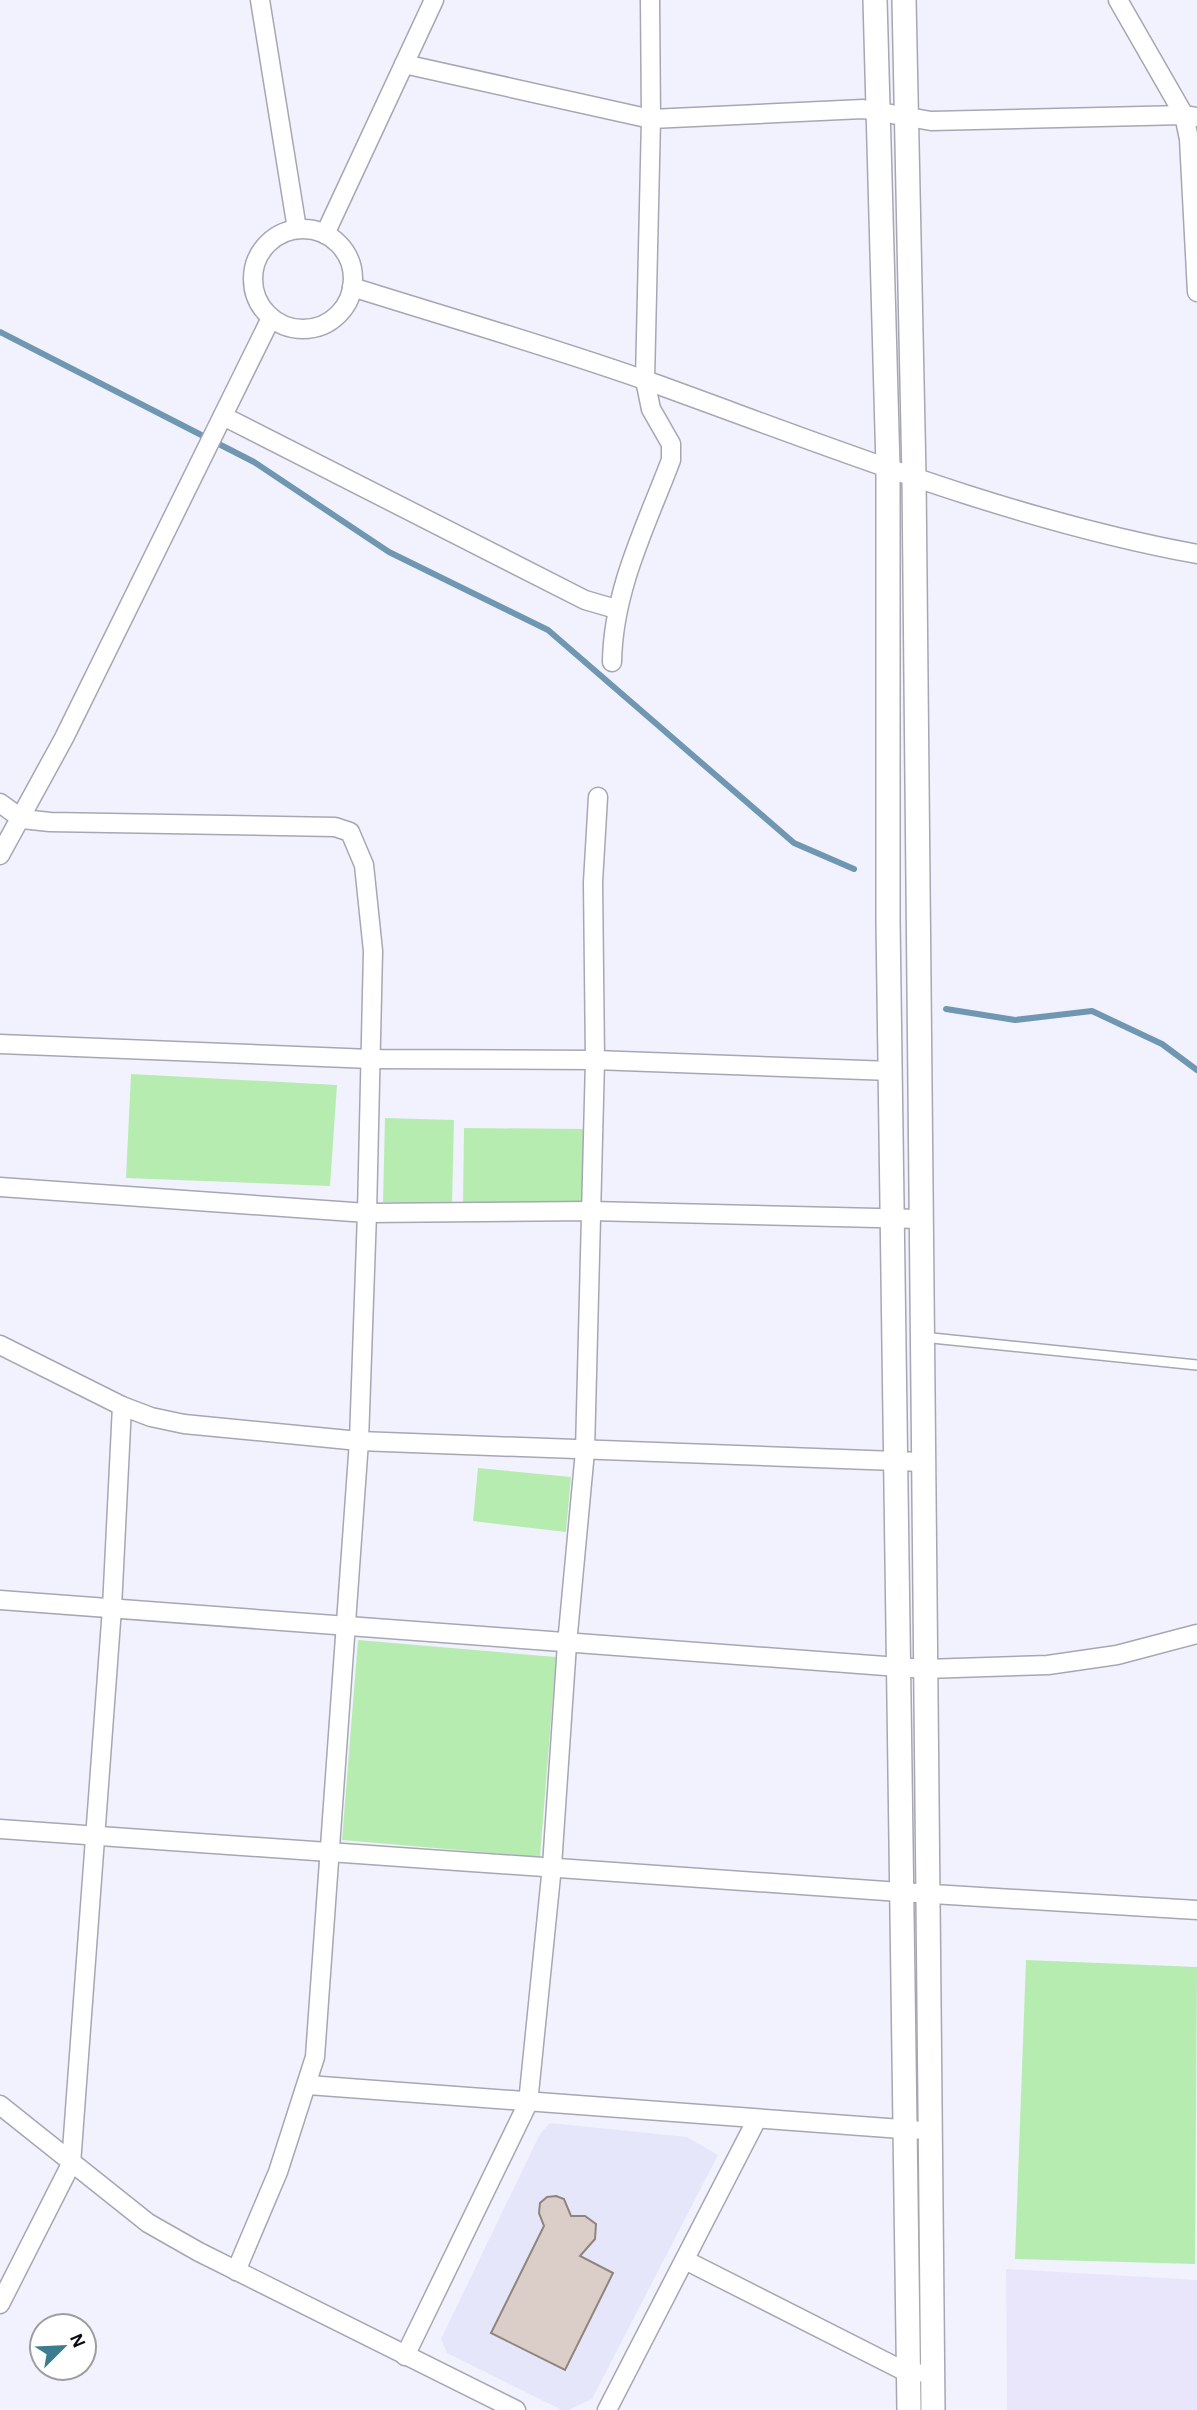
<svg xmlns="http://www.w3.org/2000/svg" width="1197" height="2410" font-family="'Alegreya Sans',sans-serif">
<rect width="100%" height="100%" fill="#f1f2fe"/>
<path fill="#e6e6fa" d="M550,2123L687,2137L718,2155L592,2399L568,2410H562L447,2353L441,2339L540,2134Z"/>
<path fill="#e9e6fc" d="M1006,2269L1197,2280V2410H1007Z"/>
<g fill="#b7ecb0">
<path d="M131,1074L337,1085L330,1186L126,1178Z"/>
<path d="M385,1118L454,1120L452,1204L383,1202Z"/>
<path d="M464,1128L585,1129V1205L463,1203Z"/>
<path d="M478,1468L571,1477L566,1532L473,1521Z"/>
<path d="M358,1640L556,1657L540,1857L342,1840Z"/>
<path d="M1026,1960L1197,1967L1195,2264L1015,2259Z"/>
</g>
<g fill="none" stroke-linecap="round" stroke-linejoin="round">
<g stroke="#6f97b2" stroke-width="6">
<path d="M0,332L254,462L389,552L548,630L794,843L854,869"/>
<path d="M946,1009L1015,1020L1092,1011L1162,1044L1197,1070"/>
</g>
</g>
<path fill="#dbcec8" stroke="#8f847e" stroke-width="2" d="M556,2196L564,2199L571,2216H585L596,2224L595,2239L580,2256L613,2273L565,2370L491,2333L544,2226L539,2213L540,2203L547,2197Z"/>
<g fill="none" stroke-linecap="round" stroke-linejoin="round">
<g stroke="#a6a7b2" stroke-width="12">
<path id="service" d="M922,1337L1197,1365"/>
</g>
<g stroke="#a6a7b2" stroke-width="21">
<g id="minor">
<path d="M260,0L297,229"/>
<path d="M1118,0L1184,115L1189,139L1197,292"/>
<path d="M404,64L651,119L863,109L931,121L1184,115L1197,117"/>
<circle cx="303" cy="279" r="50"/>
<path d="M325,234L434,0"/>
<path d="M352,287C453,319 556,348 656,384C833,448 1011,520 1197,554"/>
<path d="M223,416L585,600L616,609"/>
<path d="M612,662C613,590 646,526 671,460V444L651,409L645,380L651,119L650,0"/>
<path d="M0,803L22,819L50,822L335,827L350,832L364,865L373,951L367,1213L359,1441L315,2057L278,2172L236,2271"/>
<path d="M0,855L64,738L271,318"/>
<path d="M0,1044L371,1059L595,1060L891,1071"/>
<path d="M0,1187L367,1213L591,1211L919,1219"/>
<path d="M0,1345L122,1406L151,1417L184,1424L359,1441L922,1462"/>
<path d="M0,1600L925,1669L1048,1665L1117,1655L1197,1634"/>
<path d="M0,1829L900,1892L1197,1910"/>
<path d="M308,2085L915,2130"/>
<path d="M0,2105L148,2223L199,2252L516,2410"/>
<path d="M685,2260L908,2373H918"/>
<path d="M0,2304L71,2164L112,1608L122,1406"/>
<path d="M405,2356L528,2103L552,1866L567,1644L585,1451L595,1060L593,882L598,797"/>
<path d="M607,2410L757,2119"/>
</g>
</g>
<g stroke="#a6a7b2" stroke-width="26">
<g id="tertiary">
<path d="M875,0L888,467V921L909,2410"/>
<path d="M904,0L914,477L933,2410"/>
</g>
</g>
<use href="#service" stroke="#fff" stroke-width="9"/>
<use href="#minor" stroke="#fff" stroke-width="18"/>
<use href="#tertiary" stroke="#fff" stroke-width="23"/>
</g>
<g transform="translate(63 2347) rotate(66)"><circle r="33" fill="#ffffff" stroke="#9e9e9f" stroke-width="2"/>
<path d="M0-5L12 26L0 18L-12 26Z" fill="#3b7d8e"/>
<text y="-10" font-size="19" font-weight="bold" text-anchor="middle" fill="#0c0c10">N</text>
</g>
</svg>
